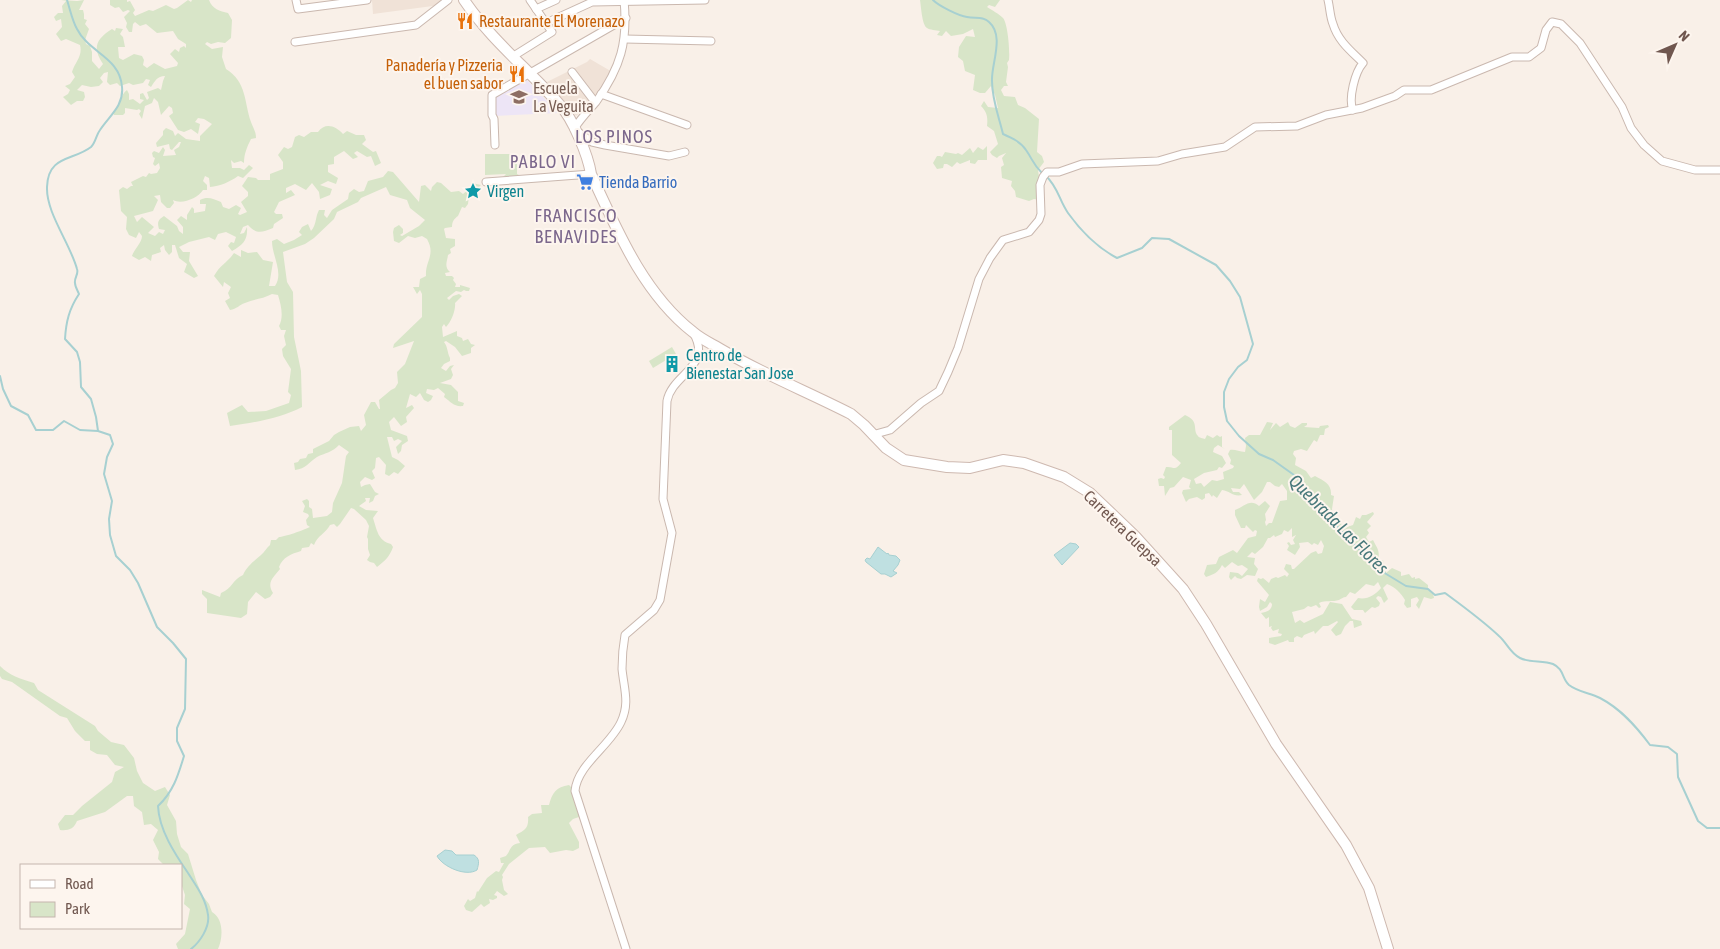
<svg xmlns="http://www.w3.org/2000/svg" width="1720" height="949" font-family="'Asap Condensed',sans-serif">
<rect width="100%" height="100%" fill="#f9f0e8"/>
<g fill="#f0e2d7">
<path d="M372,0H445L440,5L373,14Z"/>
<path d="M590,59L614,73L593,102L576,116L547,82L587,62Z"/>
</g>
<path fill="#ede5f6" d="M527,80L558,113L494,116L493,99Z"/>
<g fill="#d8e5c8">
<path d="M61,0L77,1L84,0L79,10H83L84,14V19L87,20L85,24L89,29L85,40L86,44L90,46L92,52V61L99,69L103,64C92,48 96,39 112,29L115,31L116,28L123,29L120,34L123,37L125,47H118L119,58L123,60L134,54L142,56L144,60L143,65L147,68L154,63L165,69L177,66L178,63L170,54L175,49L179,52L180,48L184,46L186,48V44L178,39L173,31L157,33L146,24L140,26L135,22L133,24L132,32H129L126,27L127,23L124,17L130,11L128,10L123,12L119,7L115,8L110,5V0H127V2L130,1L135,10L133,13L135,16L149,10L153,11L166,5L174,9L177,8L188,0L191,2L192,0H209C212,9 220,11 228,13L232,20L231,38L225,43L218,42L211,44L207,42L205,44L212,49L223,47L222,57L226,69C247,82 244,102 251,122C253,128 256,131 256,138L251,139C247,147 244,154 244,163L241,161L234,163L231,160L232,168H240L244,170L249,165L253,168L243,178L238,176C230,182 220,186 210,187L209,178L205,176L203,181L207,185V190H203C198,198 182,205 173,200L174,203L170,208H167L161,202L160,195L154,196L158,200L153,211L134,216L137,222L142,217L154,227L148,233L155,236L159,232L163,234L165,230L159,229C157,222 158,220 164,216L177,226L179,231L183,234V227L177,220L181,216L187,220V215L192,207L194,209V213L205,211L206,204H200V200C208,196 213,199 221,202L223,207L229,209L236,205L241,208L238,214L240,215L247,212L241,202L248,196V192L242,186L248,177L256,178L258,180H270V174L283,169V162L278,155L284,147L288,149L292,147L295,137L299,135L304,137L311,132H318C325,122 336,126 343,134L347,131L356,135H364L366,140L362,144L373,152L376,151L381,163L375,166L371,156L367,157L357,151L354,153L358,157L353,159L344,151L334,157V164L328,165V172L338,178L336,184L328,181L320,185L332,189L330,195L320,199L319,192L312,183L306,190L295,184L286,188V193L291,190L295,195L279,202L274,212L276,214H282L283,218L274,224L273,228C262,232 257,235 248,225L243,227L240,234L244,233L247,227C248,240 243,245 232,251L228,246L231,242L234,243L236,237L226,232L218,234L215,240L209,237L189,242L179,247L183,252H190L189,261L198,276L194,278L184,272L187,264L179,258L175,245H172V252L169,255L165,250L164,245L160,248L161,252L152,255L151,261L145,257L139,260L132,256C134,249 142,243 142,236L139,232L136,238L129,235L126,229L127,217L121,211L119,190L123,187L127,189L131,186H133L131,182L143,176L146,177L149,173L151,174L157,173L160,168L159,163L155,166L153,164L155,158L153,157L152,153L154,151L159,153L163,147L165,150L163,156L176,155L174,150L179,147L181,142H179L172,150L170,149L169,144L157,147L156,143L163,135V131L166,128L173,131L175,136L178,133L186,139L200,141V136L212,124L204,119L198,118L195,122L200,124L198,134L191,129L184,132L178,130L169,116L173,113L172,108L169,106L161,115L158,102L154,98L152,103L145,106L142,119L139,114L141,111L139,109L137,110L125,108V113L123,115H114L113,112C121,105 120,95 127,90L129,94V100L133,99L140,104L144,100L140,99V94L143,93L147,100L149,98L147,92L158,88L161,90L163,81L165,76C157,76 155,81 151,87L148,85L150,80L146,79L143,83L133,85L129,83L120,86L117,83L110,85L107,82L108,72L104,73L100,78L103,82L99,86L91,87L82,85L77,90L84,92L85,97L83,101H77L71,105L63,97L68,94L70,90L65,86L70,84L75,77L72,72C75,62 83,56 80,45L66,39L61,41L56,34L62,27L61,19L56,21L54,17L58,13H63L62,6L66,1Z"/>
<path d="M920,0H1000L995,7L989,5L987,7C992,10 999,14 1003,18C1008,24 1010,52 1009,60L1007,63L1008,67L1006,82L1008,86H1004L1001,90L1004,96L1015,97L1018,105L1025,108L1039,119L1037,152L1042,156L1044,162L1038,170L1040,184L1036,189L1039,200L1034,199L1029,201L1016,197L1015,191L1011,186L1012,181L1002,178L1001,167L1004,165L1002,158L1006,153L999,156L997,158L992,155L990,152L998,144L994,131L987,126C988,117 987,112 981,106L984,101L988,107L998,108L995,95L991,86L985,93H980L973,90L975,75L965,71L963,61L958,57L959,47L966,36L975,37L973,29L963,34L951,36L946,31L942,36L937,35L940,31C936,30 930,30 927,28C922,25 921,6 920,0Z"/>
<path d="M987,146V160H978L975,164L970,163V160L960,164L957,162L952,167L947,164H944L943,168L937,169L933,163L937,156H940L942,157L945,152L956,154L958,153L962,155L970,148L973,153L978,147L983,150Z"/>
<path d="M485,154H517V174L521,176L517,177V176L503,177L506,174L485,175Z"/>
<path d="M388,171L393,172L419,202L421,186L425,185L431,191L432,187L437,182L441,183L451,192L459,191L463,194L469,189L472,183L481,185L478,188H475V191L469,195L468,204L465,208L462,207L458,216C454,219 452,221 452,227L445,228L444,229L446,238L455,239V246L450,249L451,253L448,255C447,262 444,267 450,272L445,273L446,276H452L454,278L453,280L456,284L455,287H460V285L470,288L469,291H466L464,290L461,292L456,291L447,298L449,300L453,296L459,294L462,296L455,303C456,310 451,322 446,327L444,324L442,327L443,337L457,331V336L462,338L463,341L468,339L471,344L475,345L471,348V353L462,356L455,347L446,341L444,342C448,347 447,352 450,358V361L444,364L441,368L446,371L450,366L454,365L451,369L453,375L451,379L440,383L451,385L458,392V401L464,403L463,406C454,407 451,402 444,397L445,394L438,388L434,390L427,389L426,393L433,396L431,400L428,402L424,400L420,393L416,397L410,394L406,408L412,405L414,408L406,417L407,422L401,426L394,417L389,422L391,430L407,436L408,441L402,445L401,451L398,454L396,447L402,441L398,439L394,441L392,437H387L392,457L398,460L405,466L398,474L394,472L389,476L385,474L386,465L379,457L376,458L375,468L372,471L375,478L372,480L365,477L360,482L361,487L365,485L370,484L375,492L379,494L375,496L373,501L369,503L370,498H365L366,501L359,506L366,510L378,511L373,518C377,530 378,541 391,544L393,547C390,556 385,561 377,567L374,563L370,562L367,560L370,555L368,549V539L367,537L369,526L366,520L354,509L351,508L340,524L337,527L334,524L330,525C326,533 317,536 314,545L311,543L309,547L302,548L301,551C291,554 283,557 279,567L280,569C274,577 266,582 273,593L270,597L265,599L256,592L248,602L247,614L241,618L207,613V599L202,594V590L220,597L221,593C233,588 232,580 243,575C247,566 254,561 261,555C265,552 266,548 270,545L271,540H276L279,537C284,537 304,530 310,527L307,525L306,520L309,516L308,514L303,512L305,506L302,501L307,499L309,501V507L312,509L313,518L327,516L332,512L333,503L342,483L346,456L349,452L339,445C333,452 325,453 317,457C309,462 306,469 295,470L294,463L298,462L300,459L306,458L308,454L313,453V449L329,441L334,435L339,432L350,427L359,426L361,431L366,425L364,415L371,402H375L379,409H380L379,400L391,390L395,388L398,383L397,372L405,364L414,341L393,348L394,344L422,317V294L420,290L417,294L413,287H419L420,279L426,276C425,261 436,255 427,239L422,236L415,238L408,236L399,243L394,241L393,232L394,228L399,225L403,229V233L400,235L402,236L419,226L425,220L410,208L407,200L390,195L386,187L361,198L358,202L337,212L334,219L314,238L305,244L283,252L287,282L293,292L294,337L301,371L302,407C281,418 253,423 230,426L227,413L242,405L248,412L266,411L289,403L291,395L288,392L291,369L283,356L282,349L286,345L284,336L286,330H281L279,326C284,317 281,305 278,295L272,294C263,299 254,299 245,303C239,305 237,309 230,310L225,301L230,298L228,293L231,287L224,282L223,287L214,276C220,265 227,263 234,253L241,257V250L248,253L257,252L263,260L273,262L269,286H275C284,273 272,256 272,241L277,239L284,244L294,240L302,235L299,232L302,227L308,224L311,231C317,224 315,217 319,210H325L324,215L327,218L332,210L348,199L349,193L354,189L359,192L364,191L368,181L383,177Z"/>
<path d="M672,347L676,354L653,368L649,361Z"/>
<path d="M1185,415C1200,421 1192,430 1198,436C1199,438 1203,438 1205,439L1207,435L1213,438L1217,435L1220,437L1222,436V447L1225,449L1218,445L1214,448L1213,452L1222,456L1226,463L1222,468L1219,467L1217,470L1204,473L1194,479L1196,484L1201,483L1204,487L1212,480L1217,481L1224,479L1223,472L1233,468L1234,466L1230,464L1231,460L1228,454L1230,450C1235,449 1239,452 1245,452L1246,446L1245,438L1249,435H1260L1267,422L1273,423L1270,430L1276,423L1280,427L1288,422L1290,426L1295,428L1302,423H1307V425L1304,427L1319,428L1320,426L1328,425L1329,427L1325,429L1324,435H1320L1317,442L1314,440L1307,451L1301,449L1294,451L1293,454L1296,458L1295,465L1306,471L1311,478L1315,476C1324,481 1332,484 1331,495L1334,496L1332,509L1333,514H1337L1336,521L1339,520L1342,525L1341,529L1353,525L1356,517L1360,519L1362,515H1366L1373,512L1374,514L1367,522L1371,526L1367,530L1369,533L1366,537L1369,542L1373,540C1378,550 1380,550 1378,562L1383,560L1386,573L1392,568L1401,572V576L1409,574L1412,578L1415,577V579L1419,578L1428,585V590L1433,593L1434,598L1431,599L1424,597L1419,609L1416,605L1419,600L1417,597L1411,599V607L1407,608L1404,604L1405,600C1401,593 1395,587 1387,584L1383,588L1388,599L1384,603L1381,597L1378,596L1376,598L1380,603L1379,606L1375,608L1372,607L1365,613L1363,610H1354L1351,607L1358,598C1367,600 1375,595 1381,588L1378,582L1374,586L1366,584L1355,594L1350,592L1346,597C1343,597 1341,599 1339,600C1333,602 1325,600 1319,603L1321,607L1319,608L1316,605L1311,607L1308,606L1304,609L1292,612L1295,623L1300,620L1304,623L1323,614L1330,602L1342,604L1352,619L1361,621L1362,625L1354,628L1353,621H1350L1345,626L1341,634L1336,636L1331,630L1338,622L1337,621L1328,626H1323L1315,634L1314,631L1304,635L1302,638L1297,636L1294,638V642H1289L1288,640L1275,645L1269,643V638L1281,636L1282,634L1278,633L1279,629L1273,631L1271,628L1272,626L1269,627V617L1266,619L1261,613C1267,612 1272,610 1272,604L1270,602L1267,607L1260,611L1259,607L1260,599L1265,602L1269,595L1257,581L1258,578L1261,579L1263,578L1269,583L1271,579L1276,577L1278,578L1285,575L1287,577L1289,574L1284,569L1286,564L1291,565L1292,569H1294L1311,553L1316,551L1318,554L1322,553L1324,546L1321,540L1318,545L1314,543L1312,545L1308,542L1299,543L1300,547L1295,555L1287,550L1289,546L1287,543L1289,542L1291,545L1295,544L1293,540L1296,535L1292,537V528L1288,532L1284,530L1282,534L1275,537L1274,535L1270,538H1268L1263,547L1255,554L1252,552L1247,557L1255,558L1254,564L1258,569L1255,576L1247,575L1241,579L1237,578L1235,576L1231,580L1229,577L1230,572L1238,573L1242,576L1248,569L1242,565L1238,566L1232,562L1225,568L1222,565C1218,573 1214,574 1206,577L1204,574L1207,565L1216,564L1219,557L1233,550L1237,553L1248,538L1256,536L1257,531L1255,530L1253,532L1246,525L1245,528H1241L1235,515V510C1244,507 1250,498 1259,506L1265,501L1270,506L1265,514L1266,520L1265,522L1266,526L1269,523H1272L1280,501L1287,500V491L1282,484L1279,487L1275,486L1270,482H1267L1262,492L1254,500L1244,484L1240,489L1231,488L1233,492H1239L1242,495C1233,497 1230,491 1222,490L1217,498L1213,495L1212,497L1209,493L1205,494V498L1202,500L1197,497L1189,499L1186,502L1182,493L1183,490L1191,489L1189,487L1191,480L1183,477L1174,487L1170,488L1165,496L1164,486H1159L1158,479L1161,478L1164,479L1165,477L1163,475L1166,467C1174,466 1174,472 1181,463L1172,455V430H1169V427Z"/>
<path d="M0,666C10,676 21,679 34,683L38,690L95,726L98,731L111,742L124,745L134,758L137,771L143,783L155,791L165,787L170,795L167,805L176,821L177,834L181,847L188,854L196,880L202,895L209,904L212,912C224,919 223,938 218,949H178L176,944L185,934L190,909L184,904L185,895L181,883V865H164L158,859L159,852L153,840L158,830L151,824L144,825L142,812L134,806L133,796H127L105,812L77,821C74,829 68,831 60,830L58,824L65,815H73L82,806L112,782L115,772L124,767L115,765L107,755L97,754L90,750V741H85L75,731L67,718L60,716L12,682L2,679L0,676Z"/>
<path d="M569,785L573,789L582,816L573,819L569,823L579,842V848L573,851L566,850L550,853L545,847L529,848L509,864L502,875L503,877L502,880L504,890L508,894L504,896L497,891L494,895L497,896V898L493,900L489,899L490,903L484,907L481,904L472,912L466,910L464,906L468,899L470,901L475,898L477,891L478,892L487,878L496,871L499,872L504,863H501L500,858L506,856C511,850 510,844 520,843L516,835C525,830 529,828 528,817L532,814L542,813L541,805H549C552,793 556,787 569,785Z"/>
</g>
<g fill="#bfe0e1" stroke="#a7d0d1">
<path d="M1070,543L1076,544L1079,547L1062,565L1054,555Z"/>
<path d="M878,547L887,554L888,553L889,555L896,556L900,560L898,565L893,571L897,573L891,577L885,574H881L866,562L865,560L867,558L870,559Z"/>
<path d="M445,850L452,851L456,855H474C480,859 479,863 477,870C466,877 443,867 437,856Z"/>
</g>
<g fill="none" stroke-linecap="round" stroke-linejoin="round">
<g stroke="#a7d0d1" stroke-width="2">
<path d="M67,0C70,9 72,20 77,29C89,53 120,57 122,87C124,106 109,116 100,130C96,135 96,142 91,147C73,161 48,155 47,187C46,213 70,243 77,269C79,274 74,278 75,283C75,287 78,291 79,294C69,309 66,322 65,339L77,352L80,362L81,387L91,399L96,417L98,431L110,435L113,444L107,457L104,474L112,501L109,519L110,535L116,556L130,570L138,583L157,627L173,643L186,659L185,709L177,728V741L184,756C178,776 173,792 158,806C159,830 175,854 188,873C197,887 206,899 208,915C210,927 200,942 191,949"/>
<path d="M933,0C939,6 959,16 967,17C975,19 983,16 989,22C1005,36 991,64 992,81C992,100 999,117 1003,134C1012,138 1021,142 1026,150C1033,160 1032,163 1042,173"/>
<path d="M1046,176C1058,187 1059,200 1068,213C1081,231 1098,248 1117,258L1142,248L1152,238L1169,239L1216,265L1230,281L1240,297L1253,344L1247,360L1238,367L1229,379L1224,392V407L1227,421L1239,436L1259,454L1273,460L1294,475L1309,491L1316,504L1378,569L1406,586L1428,589L1435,595L1445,593C1464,607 1482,620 1499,636C1507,643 1510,653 1520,658C1530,663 1543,660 1553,664C1564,669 1562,679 1569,685C1578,692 1590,693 1600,698C1621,709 1636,726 1650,745L1668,747L1677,754L1678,777L1698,821L1707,828H1720"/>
<path d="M0,376L3,389L11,406L28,415L36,430H53L64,421L80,430L98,431"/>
</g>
<g stroke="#cab8af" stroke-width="9">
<g id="street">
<path d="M296,0L298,9L367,0"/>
<path d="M624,0C628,42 621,67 596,102C588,111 580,119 574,129L592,142L605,145L669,156L685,152"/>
<path d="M1328,0C1330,8 1330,17 1333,24C1338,41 1351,51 1363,63C1355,72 1348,99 1353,110"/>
<path d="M536,9L556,0"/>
<path d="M546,23L592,2L705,0"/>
<path d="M625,39L711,41"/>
<path d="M295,42L416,25L448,0"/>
<path d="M512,57L552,32L530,0"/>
<path d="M572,72L595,102"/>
<path d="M601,94L687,125"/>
<path d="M495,145L494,119L492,115V95L626,18"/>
<path d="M486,182L591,174"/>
<path d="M872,435L890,430L921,403L939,391L948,372L958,348L979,279L990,258L1003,240L1029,232L1039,220L1041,214L1040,185L1043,177L1047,172H1059L1082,164L1158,161L1182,154L1225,147L1255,127L1297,126L1326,115L1362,108L1395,96L1404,90H1431L1512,57H1529L1541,48L1546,30L1552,22L1561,24L1580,43L1622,107L1631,128L1644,145L1662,161L1695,170H1720"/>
<path d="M626,949L575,791C577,765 610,746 621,722C630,703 624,689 622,669C622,658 623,646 625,635L654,610L660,600L672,533L663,499L667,401C672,374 712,367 694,334"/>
</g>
</g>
<g stroke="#ceb9b0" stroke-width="12">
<path id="secondary" d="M464,0C491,40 528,69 560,105C573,119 588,155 591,174C617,230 643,293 693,332C701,339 712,344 722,350C763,374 808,392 851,414L864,425L886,448L904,460L947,467L970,468L1003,460L1024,463L1064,477L1090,493L1135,536L1183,589L1206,624L1276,744L1346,845L1369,888L1388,949"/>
</g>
<use href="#street" stroke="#fff" stroke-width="7"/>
<use href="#secondary" stroke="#fff" stroke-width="10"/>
</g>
<defs>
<g id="restaurant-bare" transform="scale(1.35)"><path d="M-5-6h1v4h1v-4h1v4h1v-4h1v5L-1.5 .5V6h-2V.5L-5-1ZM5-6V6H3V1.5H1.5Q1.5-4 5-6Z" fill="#e8710a" stroke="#fdf5ee" stroke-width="2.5" paint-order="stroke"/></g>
<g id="school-bare" transform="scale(1.35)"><path d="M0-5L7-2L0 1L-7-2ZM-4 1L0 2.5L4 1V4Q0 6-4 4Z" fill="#8d6e63" stroke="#fdf5ee" stroke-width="2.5" paint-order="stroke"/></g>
<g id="supermarket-bare" transform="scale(1.35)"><path d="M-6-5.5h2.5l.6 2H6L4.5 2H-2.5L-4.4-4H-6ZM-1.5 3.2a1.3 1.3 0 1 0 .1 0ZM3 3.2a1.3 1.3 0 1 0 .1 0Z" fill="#3f7fe0" stroke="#fdf5ee" stroke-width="2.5" paint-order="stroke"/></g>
<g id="sight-bare" transform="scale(1.35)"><path d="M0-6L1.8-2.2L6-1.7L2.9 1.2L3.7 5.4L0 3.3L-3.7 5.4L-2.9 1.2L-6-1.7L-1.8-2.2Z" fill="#0f9aa8" stroke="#fdf5ee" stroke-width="2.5" paint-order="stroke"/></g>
<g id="building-bare" transform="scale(1.35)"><path d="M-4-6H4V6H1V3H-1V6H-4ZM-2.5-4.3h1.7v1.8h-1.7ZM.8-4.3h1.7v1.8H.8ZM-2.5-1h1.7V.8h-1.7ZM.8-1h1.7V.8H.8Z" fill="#0f9aa8" stroke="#fdf5ee" stroke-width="2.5" paint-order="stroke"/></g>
</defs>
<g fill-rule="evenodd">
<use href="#restaurant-bare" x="465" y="21"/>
<use href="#restaurant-bare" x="517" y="74"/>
<use href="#school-bare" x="519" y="97"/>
<use href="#supermarket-bare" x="585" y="182"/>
<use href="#sight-bare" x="473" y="191"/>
<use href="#building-bare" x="672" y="364"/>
</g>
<g text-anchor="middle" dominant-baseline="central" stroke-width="4" stroke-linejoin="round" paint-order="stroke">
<g font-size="16" fill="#c56008" stroke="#fdf5ee" text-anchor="start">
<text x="479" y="21">Restaurante El Morenazo</text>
<text x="503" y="65" text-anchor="end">Panadería y Pizzeria<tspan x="503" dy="18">el buen sabor</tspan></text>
</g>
<g font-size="16" fill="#785e54" stroke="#fdf5ee" text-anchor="start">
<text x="533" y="88">Escuela<tspan x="533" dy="18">La Veguita</tspan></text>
</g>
<g font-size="16" fill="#366cbe" stroke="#fdf5ee" text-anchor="start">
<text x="599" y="182">Tienda Barrio</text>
</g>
<g font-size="16" fill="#0d838f" stroke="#fdf5ee" text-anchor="start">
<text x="487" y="191">Virgen</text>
<text x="686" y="355">Centro de<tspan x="686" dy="18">Bienestar San Jose</tspan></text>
</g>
<g font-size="16" fill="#70574f" stroke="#fdf5ee">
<text transform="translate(1123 528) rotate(44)">Carretera Guepsa</text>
</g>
<g font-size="18" letter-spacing="1" fill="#7b678c" stroke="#fdf5ee">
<text x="614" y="136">LOS PINOS</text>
<text x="543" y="161">PABLO VI</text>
<text x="576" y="215">FRANCISCO<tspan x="576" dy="21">BENAVIDES</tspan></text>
</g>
<g font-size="18" font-style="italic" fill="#48787a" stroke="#fdf5ee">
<text transform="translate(1339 524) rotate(45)">Quebrada Las Flores</text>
</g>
</g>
<rect x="20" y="864" width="162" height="65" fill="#fdf5ee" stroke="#c5b6ae"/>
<rect x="30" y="880" width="25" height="8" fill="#ffffff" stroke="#c5b6ae"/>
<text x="65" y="889" font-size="15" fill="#70574f">Road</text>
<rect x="30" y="902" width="25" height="15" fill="#d8e5c8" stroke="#c5b6ae"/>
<text x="65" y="914" font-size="15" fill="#70574f">Park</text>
<g transform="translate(1675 45) rotate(45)" stroke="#fdf5ee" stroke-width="4" paint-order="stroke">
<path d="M0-4L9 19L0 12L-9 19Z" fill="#70574f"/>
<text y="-8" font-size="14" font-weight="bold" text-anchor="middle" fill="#70574f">N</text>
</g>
</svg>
